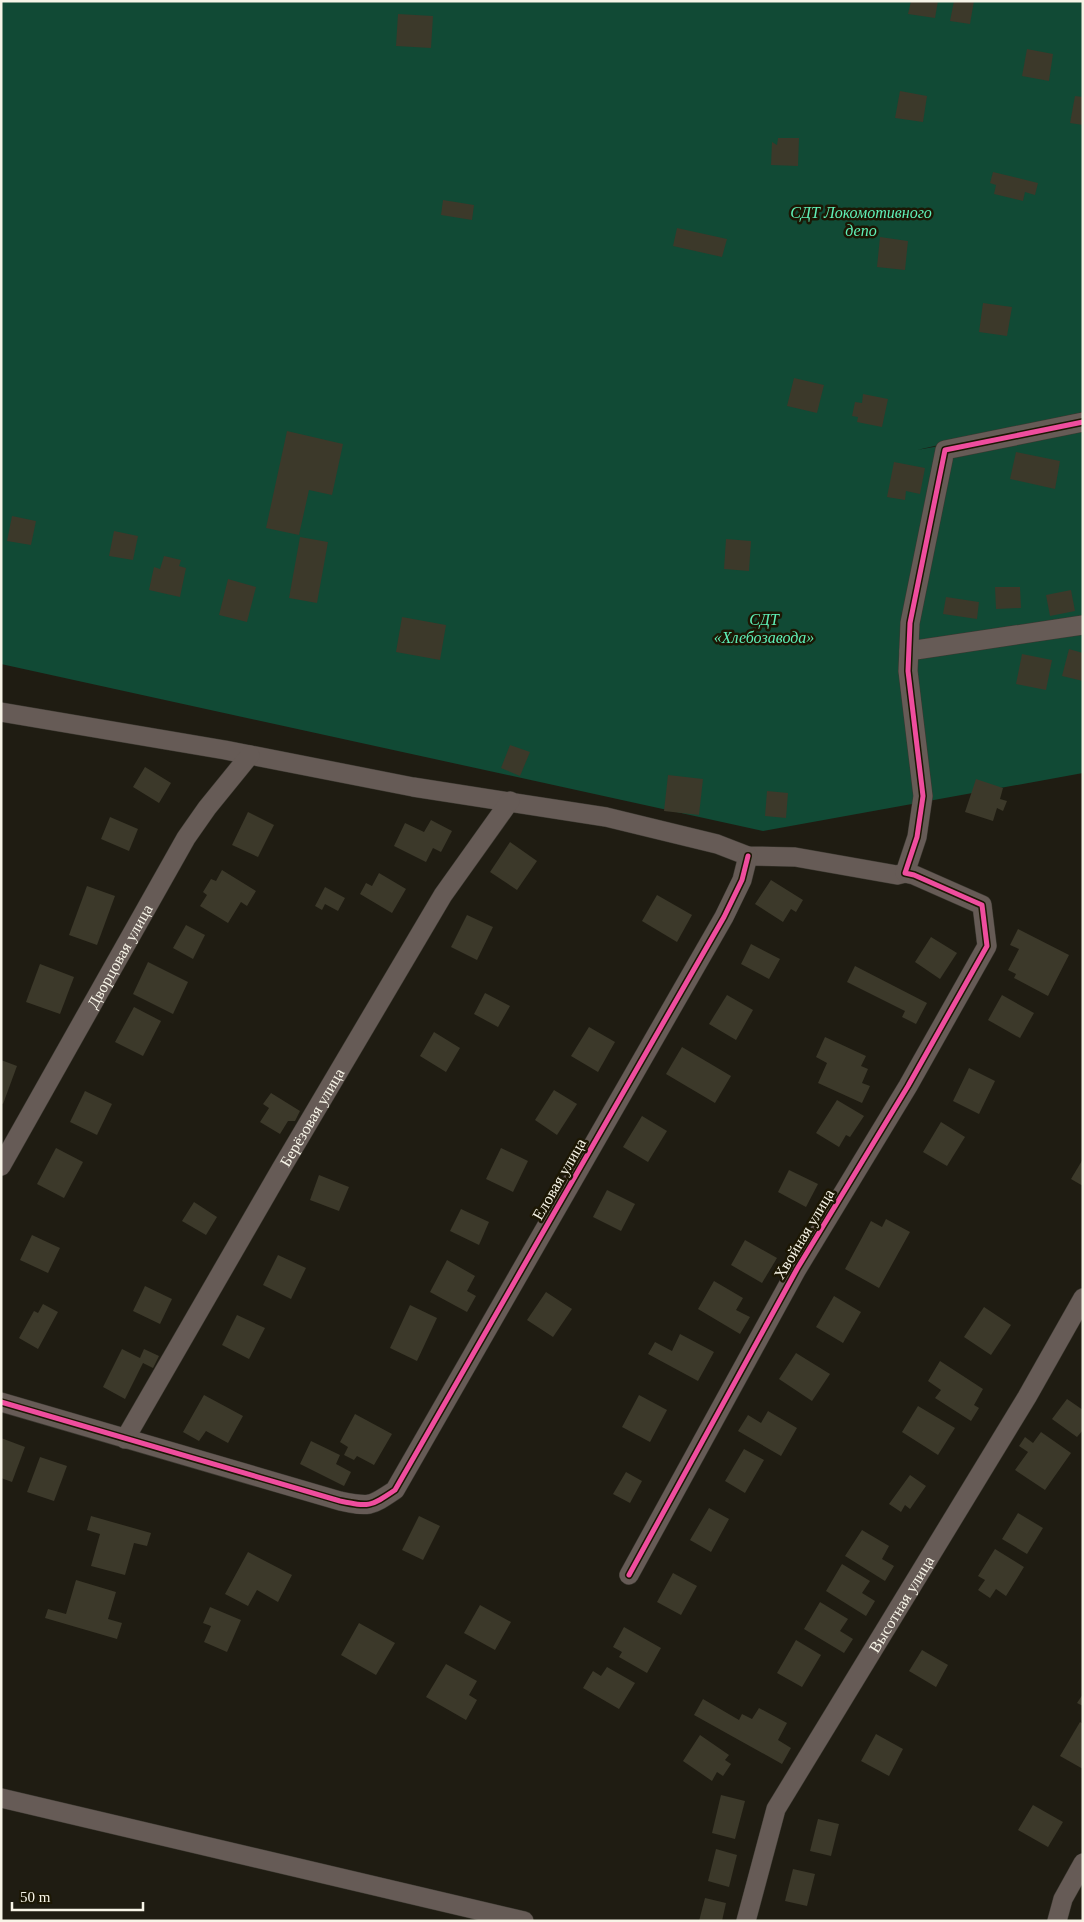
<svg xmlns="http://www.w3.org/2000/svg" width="1084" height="1922" font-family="'Times New Roman',serif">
<rect width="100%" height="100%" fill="#1f1c12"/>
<path fill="#114a35" d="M1,1H1083V412L917,450L1083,420V773L763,831L1,664Z"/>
<g fill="#3c392a">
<path d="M911,1H938L935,18L908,14Z"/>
<path d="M954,1H974L970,24L950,21Z"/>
<path d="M398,14L433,16L431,48L396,46Z"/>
<path d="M1027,49L1053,54L1049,81L1022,76Z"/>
<path d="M900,91L927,96L923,122L895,118Z"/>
<path d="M1075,96L1083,97V125L1070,123Z"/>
<path d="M778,138H799L798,166L771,165L772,142L777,145Z"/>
<path d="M993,172L1038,183L1035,195L1025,192L1023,201L994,194L996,185L990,183Z"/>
<path d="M443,200L474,205L472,220L441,215Z"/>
<path d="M677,228L727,239L722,257L673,246Z"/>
<path d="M880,237L908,241L905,270L877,267Z"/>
<path d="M983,303L1012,307L1007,336L979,332Z"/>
<path d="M794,378L824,385L817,413L787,406Z"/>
<path d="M863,394L888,399L882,427L857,422L858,417L852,416L855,402L862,403Z"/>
<path d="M287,431L343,444L332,495L309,490L299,535L266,528Z"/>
<path d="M1016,452L1060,461L1055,489L1010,479Z"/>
<path d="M894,462L925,468L920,494L906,491L905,500L887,497Z"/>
<path d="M12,516L36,521L31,545L7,541Z"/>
<path d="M114,531L138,536L133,560L109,556Z"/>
<path d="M300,537L328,542L317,603L289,598Z"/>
<path d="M726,539L751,541L749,571L724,569Z"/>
<path d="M164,556L181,560L179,566L186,568L180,597L149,590L154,567L160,569Z"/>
<path d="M228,579L256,587L247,622L219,615Z"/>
<path d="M995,587H1020L1021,608L996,609Z"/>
<path d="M1071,590L1075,611L1050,616L1046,595Z"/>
<path d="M946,597L979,602L977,619L943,614Z"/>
<path d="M402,617L446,625L440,660L396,652Z"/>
<path d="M1069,649L1083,653V681L1062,676Z"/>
<path d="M1022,654L1052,660L1046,690L1016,684Z"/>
<path d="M510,745L530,752L520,776L501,768Z"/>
<path d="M145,767L171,783L159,803L133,787Z"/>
<path d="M668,775L703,779L699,815L664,811Z"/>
<path d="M976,779L1003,788L1000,799L1007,801L1003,811L997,808L993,821L965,812Z"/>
<path d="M767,791L788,793L786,818L765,816Z"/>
<path d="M248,812L274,825L258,857L232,845Z"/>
<path d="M110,817L138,829L129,851L101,839Z"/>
<path d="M431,820L452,831L441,852L433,848L426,862L394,846L405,823L424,832Z"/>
<path d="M510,842L537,861L517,890L490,872Z"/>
<path d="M222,870L256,891L247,906L241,902L228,923L200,906L207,895L203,892L211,879L216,881Z"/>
<path d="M379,873L406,889L392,913L360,894L366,883L372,886Z"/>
<path d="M771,880L803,900L796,912L791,909L783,922L755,904Z"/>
<path d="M87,886L115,896L97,945L69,935Z"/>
<path d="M325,887L345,898L338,911L325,904L322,910L315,906Z"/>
<path d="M657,895L692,915L677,942L642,921Z"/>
<path d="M467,915L493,927L477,960L451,947Z"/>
<path d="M186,925L205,935L193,959L173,948Z"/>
<path d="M1018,929L1069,955L1048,996L1014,978L1016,974L1008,970L1019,949L1010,945Z"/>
<path d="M931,937L957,953L940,979L915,962Z"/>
<path d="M751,944L780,959L769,979L741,964Z"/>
<path d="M148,962L188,982L173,1014L133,994Z"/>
<path d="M40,964L74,977L60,1014L26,1002Z"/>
<path d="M855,966L927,1003L916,1024L902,1017L905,1011L847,982Z"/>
<path d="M485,993L510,1006L498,1027L474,1014Z"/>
<path d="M727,995L753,1010L736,1040L709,1024Z"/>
<path d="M1002,995L1034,1013L1020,1038L988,1020Z"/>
<path d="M134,1007L161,1021L143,1056L115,1042Z"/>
<path d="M589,1027L615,1042L598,1072L571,1056Z"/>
<path d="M434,1032L460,1048L446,1072L420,1056Z"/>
<path d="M825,1037L866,1056L861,1066L868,1069L862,1083L870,1086L862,1103L818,1083L827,1063L816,1057Z"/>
<path d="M682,1047L731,1076L715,1103L666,1074Z"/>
<path d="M1,1060L17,1066L3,1104L1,1103Z"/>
<path d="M969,1068L995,1081L979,1114L953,1101Z"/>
<path d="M554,1090L577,1104L557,1135L535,1120Z"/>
<path d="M85,1091L112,1104L97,1135L70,1122Z"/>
<path d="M271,1093L300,1111L295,1121H288L280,1134L260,1122L269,1108L263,1104Z"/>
<path d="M837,1100L864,1116L850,1137L846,1135L839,1147L816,1133Z"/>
<path d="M642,1116L667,1131L648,1162L623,1147Z"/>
<path d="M941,1122L965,1137L947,1166L923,1152Z"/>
<path d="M56,1148L83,1162L64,1198L37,1184Z"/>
<path d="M501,1148L528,1161L513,1192L486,1179Z"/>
<path d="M1083,1159V1186L1071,1179Z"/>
<path d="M789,1170L818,1184L806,1207L778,1192Z"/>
<path d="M319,1175L349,1187L339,1211L310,1200Z"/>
<path d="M607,1190L635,1204L621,1231L593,1217Z"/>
<path d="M194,1202L217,1217L206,1235L182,1221Z"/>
<path d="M461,1209L489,1222L479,1245L450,1231Z"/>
<path d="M886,1219L910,1232L879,1288L845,1269L871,1221L882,1227Z"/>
<path d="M32,1235L60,1248L48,1273L20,1260Z"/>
<path d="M745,1240L777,1258L762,1283L731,1265Z"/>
<path d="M278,1255L306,1268L291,1299L263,1285Z"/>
<path d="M447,1260L475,1276L467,1291L476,1296L467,1312L430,1292Z"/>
<path d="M714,1281L743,1298L736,1310L750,1317L740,1334L698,1309Z"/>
<path d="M145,1286L172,1299L160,1324L133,1311Z"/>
<path d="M546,1292L572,1309L553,1337L527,1320Z"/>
<path d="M834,1296L861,1312L843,1343L816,1327Z"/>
<path d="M43,1304L58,1312L38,1349L19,1338L34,1311L38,1313Z"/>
<path d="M410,1305L437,1318L417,1361L390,1348Z"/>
<path d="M984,1307L1011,1325L991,1355L964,1337Z"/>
<path d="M237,1315L265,1328L249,1359L222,1345Z"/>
<path d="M680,1334L714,1352L698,1381L648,1354L655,1342L672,1351Z"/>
<path d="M122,1349L140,1358L144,1349L159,1356L153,1368L143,1363L125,1399L103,1387Z"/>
<path d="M796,1353L830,1374L812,1401L779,1379Z"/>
<path d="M940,1361L983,1389L974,1405L979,1408L971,1421L935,1398L941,1390L928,1381Z"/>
<path d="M204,1395L243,1416L228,1443L206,1431L199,1441L183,1432Z"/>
<path d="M639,1395L667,1410L650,1442L622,1427Z"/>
<path d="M1067,1399L1083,1410V1430L1077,1437L1052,1419Z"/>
<path d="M918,1406L955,1428L938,1455L902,1432Z"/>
<path d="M768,1411L797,1428L781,1456L738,1431L748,1415L761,1423Z"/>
<path d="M355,1414L392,1434L374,1465L357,1456L354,1460L344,1455L348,1447L340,1442Z"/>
<path d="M1041,1432L1071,1453L1045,1490L1015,1470L1028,1452L1019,1446L1025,1437L1033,1443Z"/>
<path d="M1,1438L25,1447L12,1482L1,1478Z"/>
<path d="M311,1441L340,1455L336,1464L351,1472L344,1486L300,1464Z"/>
<path d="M744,1449L764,1460L745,1493L725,1481Z"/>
<path d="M40,1457L67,1466L54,1501L27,1492Z"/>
<path d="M626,1472L642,1481L630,1503L613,1494Z"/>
<path d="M910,1475L926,1486L910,1509L905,1505L901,1512L889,1504Z"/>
<path d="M709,1508L729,1519L711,1552L690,1540Z"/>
<path d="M1018,1513L1043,1528L1027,1554L1002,1539Z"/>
<path d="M91,1516L151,1533L147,1546L134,1543L125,1575L91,1566L100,1534L87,1530Z"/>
<path d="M419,1516L440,1526L423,1560L402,1550Z"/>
<path d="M862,1530L889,1546L882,1559L894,1566L885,1581L845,1556Z"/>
<path d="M995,1549L1024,1567L1006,1596L996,1589L990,1598L978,1590L985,1580L978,1576Z"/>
<path d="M248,1552L292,1575L278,1602L257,1590L248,1606L225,1594Z"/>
<path d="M842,1564L870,1581L862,1593L875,1601L866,1616L826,1591Z"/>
<path d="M673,1573L697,1586L681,1615L657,1602Z"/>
<path d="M76,1580L116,1592L108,1619L122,1623L117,1639L45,1618L48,1609L66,1614Z"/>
<path d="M820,1602L848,1619L840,1631L853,1639L844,1653L804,1629Z"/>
<path d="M480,1605L511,1622L495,1650L464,1633Z"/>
<path d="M210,1607L241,1620L227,1652L204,1642L211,1626L203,1623Z"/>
<path d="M359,1623L395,1643L376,1675L341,1655Z"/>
<path d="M624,1627L661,1648L647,1673L619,1657L622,1652L613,1647Z"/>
<path d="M796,1640L821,1655L802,1687L777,1673Z"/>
<path d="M922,1650L948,1665L936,1687L909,1671Z"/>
<path d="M446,1664L477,1681L469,1695L477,1700L466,1720L426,1697Z"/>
<path d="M607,1667L635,1683L619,1709L583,1688L593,1671L601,1676Z"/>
<path d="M1083,1694V1706L1077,1703Z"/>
<path d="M703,1699L739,1720L742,1714L752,1719L759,1708L787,1723L778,1740L791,1748L782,1764L694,1715Z"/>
<path d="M1080,1722L1083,1724V1769L1060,1756Z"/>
<path d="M876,1734L903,1749L889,1776L861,1761Z"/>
<path d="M700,1735L729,1755L725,1760L731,1764L723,1776L717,1772L712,1781L683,1761Z"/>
<path d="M721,1795L745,1801L735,1839L712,1833Z"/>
<path d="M1033,1805L1063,1822L1048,1847L1018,1830Z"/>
<path d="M818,1819L839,1824L831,1856L810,1851Z"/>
<path d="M716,1849L737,1855L729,1887L708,1881Z"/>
<path d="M793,1869L815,1874L807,1906L785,1901Z"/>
<path d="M705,1898L726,1903L722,1921H699Z"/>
</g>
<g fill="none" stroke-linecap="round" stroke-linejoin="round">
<g stroke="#3c3931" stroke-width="20">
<g id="minor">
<path d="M909,651L1083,625"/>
<path d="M1,712L225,750L413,787L606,817L717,844L748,856L795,857L897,875L905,873"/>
<path id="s1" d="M1,1166L186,838L207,808L250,755"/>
<path d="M1,1402L340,1501C369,1507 370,1507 395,1490L724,917L742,880L748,856"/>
<path id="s2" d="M125,1439L281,1169L443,895L510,801"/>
<path d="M629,1575L797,1269L908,1086L987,946L982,905L914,875L905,873L917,837L923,796L908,671L910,623L945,450L1083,422"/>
<path d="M1,1798L524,1921"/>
<path id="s3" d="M746,1921L776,1809L1027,1397L1083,1298"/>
<path d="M1057,1921L1063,1899L1083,1863"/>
</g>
</g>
<use href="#minor" stroke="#665b56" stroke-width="19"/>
<g stroke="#1c1704" stroke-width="8">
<g id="cycleway">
<path d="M1,1402L340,1501C369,1507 370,1507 395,1490L724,917L742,880L748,856"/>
<path d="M629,1575L797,1269L908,1086L987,946L982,905L914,875L905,873L917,837L923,796L908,671L910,623L945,450L1083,422"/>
</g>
</g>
<use href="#cycleway" stroke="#ef4d9e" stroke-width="5"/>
</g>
<g text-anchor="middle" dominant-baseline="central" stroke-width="5" stroke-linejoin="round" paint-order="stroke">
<g font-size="16" font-style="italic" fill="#5ff1b8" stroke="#1c1704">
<text x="861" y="212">СДТ Локомотивного<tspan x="861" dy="18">депо</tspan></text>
<text x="764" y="619">СДТ<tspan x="764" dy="18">«Хлебозавода»</tspan></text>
</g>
<g font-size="16" fill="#f7f4e7" stroke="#1c1704">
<text stroke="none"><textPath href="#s1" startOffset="241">Дворцовая улица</textPath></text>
<text stroke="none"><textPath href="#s2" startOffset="372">Берёзовая улица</textPath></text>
<text transform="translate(559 1179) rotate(-60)">Еловая улица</text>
<text transform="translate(804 1234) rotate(-59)">Хвойная улица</text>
<text stroke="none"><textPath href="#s3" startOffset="356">Высотная улица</textPath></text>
</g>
</g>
<rect width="1084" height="1922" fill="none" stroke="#f7f4e7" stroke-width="5"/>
<path d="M12 1902v8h131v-8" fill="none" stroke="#f7f4e7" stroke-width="2.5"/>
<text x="20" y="1902" font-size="15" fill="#f7f4e7" stroke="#1c1704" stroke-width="4" paint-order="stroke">50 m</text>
</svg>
